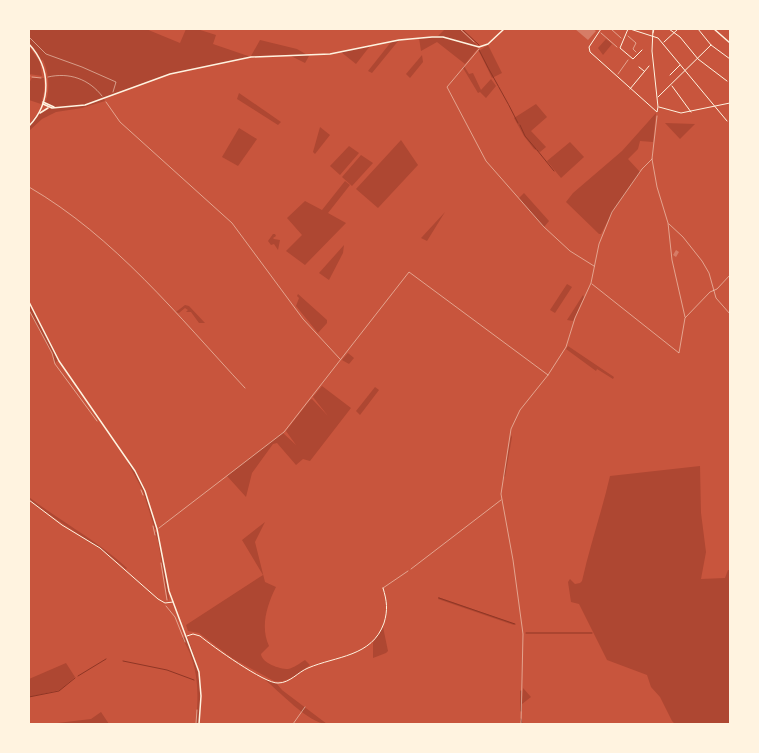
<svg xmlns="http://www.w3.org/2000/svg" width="759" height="753" font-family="'Alegreya Sans',sans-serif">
<rect width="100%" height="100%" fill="#c8553d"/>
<g fill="#ae4732">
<path d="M29,29H146L180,43L186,29H197L216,35L213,44L251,57L170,74L104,99L105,101L82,108L56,112L42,119L29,131C29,118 43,108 54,108L43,102L46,101C50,88 49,74 43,60H40L29,44Z"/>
<path d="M445,29H460L479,47L465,64L437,42L421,51L419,38L438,36Z"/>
<path d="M606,39L612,44L603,55L598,48Z"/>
<path d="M260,40L297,49L309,56L305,63L289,55L251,56Z"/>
<path d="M399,40L372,73L368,71L391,42Z"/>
<path d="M488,45L502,73L492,78L479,51Z"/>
<path d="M29,46L40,62L42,76L29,74Z"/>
<path d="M370,46L356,64L341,52Z"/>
<path d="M422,55L423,62L410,78L406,74Z"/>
<path d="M464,66L469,74L473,73L481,90L491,79L496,86L486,98L480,92L478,93L463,68Z"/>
<path d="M32,78H44V92L41,104L29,100V83Z"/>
<path d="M239,93L281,122L278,125L237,99Z"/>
<path d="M536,104L547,117L531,131L546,147L540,152L534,149L524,136L514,118Z"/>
<path d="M656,113L653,142L640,141L638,149L628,159L640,172L614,209L601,234H599L566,202L573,193L622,151Z"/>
<path d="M665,123L695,124L680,139Z"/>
<path d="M320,127L330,135L315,154L313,152Z"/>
<path d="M239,128L257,139L238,166L222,157Z"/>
<path d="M401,140L418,165L378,208L356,189Z"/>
<path d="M570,142L584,157L561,178L547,161Z"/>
<path d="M349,146L359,153L340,175L330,166Z"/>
<path d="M361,155L373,163L352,186L342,177Z"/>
<path d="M345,181L350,185L328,213L346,223L305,265L286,251L302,235L287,218L305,201L322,210Z"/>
<path d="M524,193L549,221L544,227L519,198Z"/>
<path d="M445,212L427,241L421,238L422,237Z"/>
<path d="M273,234H275L276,236L273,238L274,239L280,240L278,250L274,244L271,245L268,241Z"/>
<path d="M344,245L343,253L329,280L319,273Z"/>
<path d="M567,284L572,287L555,313L550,310Z"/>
<path d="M298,294L327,320V323L318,333L296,306L299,298L297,296Z"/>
<path d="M583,295L584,297L573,321L567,320Z"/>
<path d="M29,304L58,360L55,363L52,353L29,310Z"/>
<path d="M185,305L189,306L205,323H199L191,312H186L188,310L185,308L179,313L176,312Z"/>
<path d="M568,346L614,377L613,379L597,369L596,371L566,349Z"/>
<path d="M348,353L354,358L349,364L342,360Z"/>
<path d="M322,386L351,408L310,461L303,459L296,465L277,443L273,444L252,473L246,497L227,476L283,433L296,445L286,431L310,400L312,399L328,416L313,397Z"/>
<path d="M375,387L379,390L360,415L356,411Z"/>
<path d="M511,435L512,437L505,477L504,476Z"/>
<path d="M128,463C140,469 152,514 156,528L155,530L143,491Z"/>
<path d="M700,466L701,513L706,552L701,579L725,578L728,570H730V724H675L672,721L660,697L651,687L647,675L607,660L579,604L571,602L568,582L570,579L575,584L580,583L582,581C590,545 602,511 610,476Z"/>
<path d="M29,497C61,522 97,540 127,568L126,569C96,543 61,524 29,500Z"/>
<path d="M265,522L255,542L265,582L276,587C267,605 260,627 269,646L261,654C262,663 279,669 288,669C294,668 300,663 305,660L310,665C300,672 287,684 274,681L232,658L199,633L188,631L186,625L263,575L242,540Z"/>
<path d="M156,532L158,534L169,598L168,601L158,541L155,533Z"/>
<path d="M438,597L515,624L514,625L438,599Z"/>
<path d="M383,627L388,651L386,653L373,658V643Z"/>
<path d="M187,636C200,668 202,689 199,724H196C199,693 199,665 182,638Z"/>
<path d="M66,663L75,677L60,690L29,697V679Z"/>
<path d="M264,679L277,684L282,690L327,724C309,724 278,690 264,679Z"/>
<path d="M523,688L531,697L522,704Z"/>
<path d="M101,712L109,724H49L91,719Z"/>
</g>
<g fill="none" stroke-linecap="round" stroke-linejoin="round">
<g stroke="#8f3625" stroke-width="1">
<path d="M462,29L479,45"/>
<path d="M479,50C491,75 506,98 518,123"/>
<path d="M520,125L525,136L536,149"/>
<path d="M537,150L554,171"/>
<path d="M439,598L515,624"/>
<path d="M526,633H592"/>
<path d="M123,661L167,670L194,680"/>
<path d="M78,676L106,659"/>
<path d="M29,697L59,691L75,678"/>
<path d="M521,711V691"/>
<path d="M521,719L522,724"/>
</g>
</g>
<g fill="#d67c66">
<path d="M575,29H593L596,31L588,40Z"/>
<path d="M676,250L679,252L676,257L673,255Z"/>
</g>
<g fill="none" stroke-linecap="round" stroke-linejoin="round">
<g stroke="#fff3e0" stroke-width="0.5">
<path d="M460,29L474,42"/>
<path d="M611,29L621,38"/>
<path d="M601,33L617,47"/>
<path d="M628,36L636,43L633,49L636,52"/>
<path d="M29,37L46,54L82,67L116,82L113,92"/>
<path d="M479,49L447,87L486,161L544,227L570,251L594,266"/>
<path d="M618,74L628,60"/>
<path d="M32,77L41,78"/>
<path d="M48,77C69,72 89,79 102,96"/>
<path d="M106,102L120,122L232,223L303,319L340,359"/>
<path d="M657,116L652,159L657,187L668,223L672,260L685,317"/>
<path d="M669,224L683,237L702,261L709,273L716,298L730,314"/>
<path d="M592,284L679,353L685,318L710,292L717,289L730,275"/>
<path d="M29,310L52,353L55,364L97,421"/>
<path d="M141,490L143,495"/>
<path d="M153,526L155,535"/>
<path d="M159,528L284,432L409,272L548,375"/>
<path d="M161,563L167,600"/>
<path d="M411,569L501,500"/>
<path d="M166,606L175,617L185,642"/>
<path d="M196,724L197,710"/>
<path d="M521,724L523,634L513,560L501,494L511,429L520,410L548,375L566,347L575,318L591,283L599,244L612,212L642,169L652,159"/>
</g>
<g stroke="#fff3e0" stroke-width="0.5">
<path d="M29,76H30"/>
<path d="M29,187C115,237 178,316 245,388"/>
<path d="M383,588L408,571"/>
<path d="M293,724L305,707"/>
</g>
<g stroke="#fff3e0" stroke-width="1">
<path d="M601,29L589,47L590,52L657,112L658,107L652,51L653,29"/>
<path d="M628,29L620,48L633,59L642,50"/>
<path d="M630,29L658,38L727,121"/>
<path d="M669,29L680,37L698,59L727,81"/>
<path d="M698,29L711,45L730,59"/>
<path d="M653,33L654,29"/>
<path d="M664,42L678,29"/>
<path d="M639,67L644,71"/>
<path d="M730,67V68"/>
<path d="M670,75L680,65"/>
<path d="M672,86L691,112"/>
<path d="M630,89L649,66"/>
<path d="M658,97L711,45"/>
<path d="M659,107L681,113L730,103"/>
<path d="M29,500L62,525L100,548L158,599L165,603L173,602"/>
<path d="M187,636L193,634L200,636C212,646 265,684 278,683C290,683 298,672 308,668C336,656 372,657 384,623C388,610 387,601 383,588"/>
</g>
<path stroke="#fff3e0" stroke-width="1.5" d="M714,29L730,43"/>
<g stroke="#fff3e0" stroke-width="1.5">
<path d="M29,44C51,68 52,102 29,126"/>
<path d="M43,102L54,107"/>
<path d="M43,104L52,108L85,105L170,74L251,57L330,54L399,40L432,37H443L479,47L488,44L504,29"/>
<path d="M40,113L48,108"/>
<path d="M29,302L59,361L135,471L145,491L157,529L169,591L199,672L201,696L199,724"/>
</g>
</g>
<rect width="759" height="753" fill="none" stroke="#fff3e0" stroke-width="60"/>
</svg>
